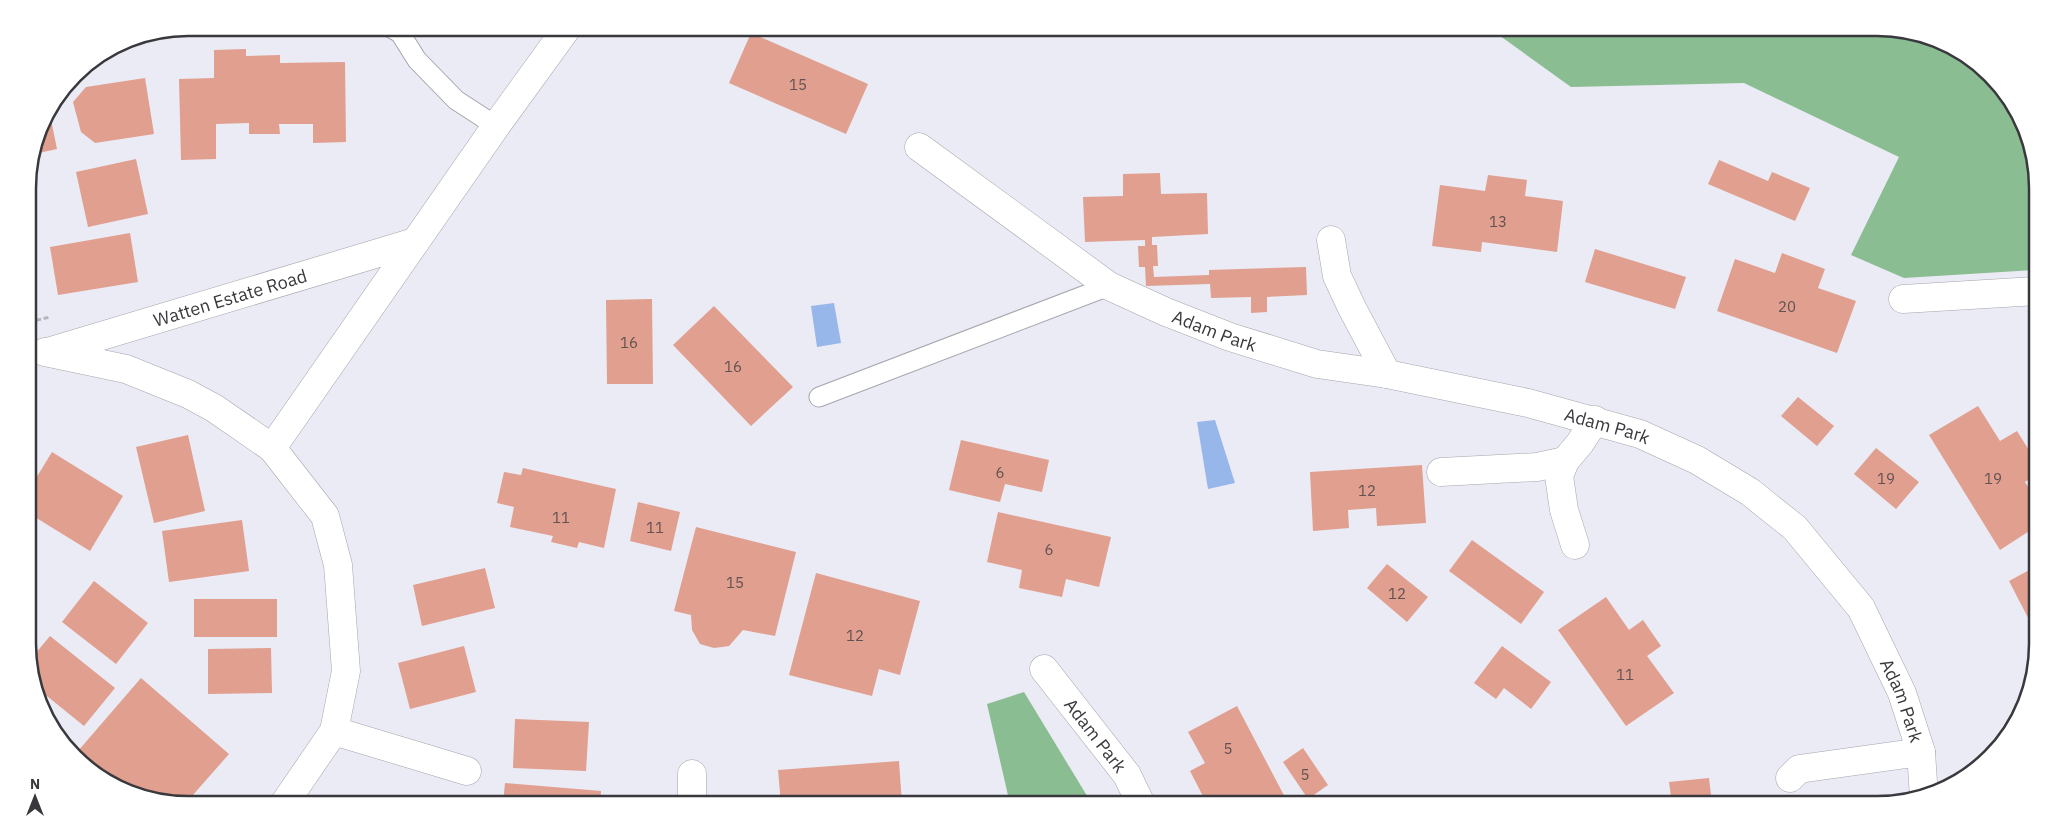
<svg xmlns="http://www.w3.org/2000/svg" width="2065" height="832" font-family="'IBM Plex Sans',sans-serif">
<rect width="100%" height="100%" fill="#ebebf5"/>
<g fill="#8abd92">
<path d="M1489,28H1877L1929,36L1998,82L2021,117L2036,167V270L1904,278L1851,255L1899,157L1744,83L1571,87Z"/>
<path d="M1024,692L1092,804H1010L987,704Z"/>
</g>
<g fill="#97b6e9">
<path d="M834,303L841,343L817,347L811,306Z"/>
<path d="M1215,420L1235,483L1208,489L1197,422Z"/>
</g>
<g fill="#e09f8f">
<path d="M751,33L868,84L846,134L729,83Z"/>
<path d="M246,49V56L280,55V63L345,62L346,142L313,143V124H279L280,134H249V123L216,124V159L181,160L179,79L214,78V50Z"/>
<path d="M145,78L154,134L95,143L81,132L73,102L86,87Z"/>
<path d="M49,110L57,149L34,154L44,117Z"/>
<path d="M136,159L148,214L88,227L76,172Z"/>
<path d="M1719,160L1768,181L1772,172L1810,188L1795,221L1708,184Z"/>
<path d="M1160,173L1161,194L1207,193L1208,234L1152,237V245H1157L1158,266H1153L1154,277L1209,275V270L1306,267L1307,295L1267,297V312L1251,313V297L1211,298L1210,284L1146,286L1145,267H1139L1138,246H1145V240L1085,242L1083,197L1123,196V174Z"/>
<path d="M1488,175L1527,180L1525,196L1563,201L1557,252L1482,242L1481,252L1432,246L1440,185L1485,191Z"/>
<path d="M130,233L138,282L58,295L50,247Z"/>
<path d="M1595,249L1686,277L1675,309L1585,282Z"/>
<path d="M1782,253L1825,269L1818,288L1856,301L1837,353L1717,311L1735,259L1775,273Z"/>
<path d="M652,299L653,384H607L606,300Z"/>
<path d="M714,306L793,387L751,426L673,345Z"/>
<path d="M1798,397L1834,426L1817,446L1781,416Z"/>
<path d="M1978,406L2000,441L2017,431L2037,463V474L2025,482L2037,501V526L2000,550L1929,435Z"/>
<path d="M188,435L205,511L154,523L136,447Z"/>
<path d="M961,440L1049,460L1042,492L1005,484L1000,502L949,490Z"/>
<path d="M1876,448L1919,482L1896,509L1854,474Z"/>
<path d="M52,452L123,496L90,551L30,514V488Z"/>
<path d="M1422,465L1426,523L1377,526L1376,508L1348,510L1349,528L1313,531L1310,472Z"/>
<path d="M523,468L616,489L604,548L579,542L577,548L551,542L553,536L510,527L514,507L497,503L504,472L521,475Z"/>
<path d="M638,502L680,512L671,551L630,541Z"/>
<path d="M998,512L1111,537L1099,587L1066,579L1062,597L1019,588L1022,570L987,562Z"/>
<path d="M242,520L249,571L169,582L162,531Z"/>
<path d="M696,527L796,552L775,636L743,630L729,646L714,648L700,644L692,630L691,615L674,611Z"/>
<path d="M1472,540L1544,592L1521,624L1449,571Z"/>
<path d="M1387,564L1428,597L1407,622L1367,588Z"/>
<path d="M2037,566V635L2009,581Z"/>
<path d="M485,568L495,608L422,626L413,585Z"/>
<path d="M816,573L920,601L900,675L879,669L872,696L789,675Z"/>
<path d="M94,581L148,623L116,664L62,622Z"/>
<path d="M1606,597L1629,630L1643,620L1661,646L1647,656L1674,693L1626,726L1558,630Z"/>
<rect x="194" y="599" width="83" height="38"/>
<path d="M50,636L115,688L84,726L37,688L31,675L30,660Z"/>
<path d="M464,646L476,692L410,709L398,663Z"/>
<path d="M1502,646L1551,682L1531,709L1504,688L1496,699L1474,683Z"/>
<path d="M271,648L272,693L208,694V649Z"/>
<path d="M141,678L229,754L185,804L136,796L107,776L78,751Z"/>
<path d="M1237,706L1288,803L1285,804H1226L1223,798L1207,804L1190,771L1205,763L1188,732Z"/>
<path d="M515,719L589,722L586,771L513,768Z"/>
<path d="M1303,748L1328,785L1308,799L1283,762Z"/>
<path d="M899,761L902,804H781L778,770Z"/>
<path d="M1709,778L1712,804H1672L1669,782Z"/>
<path d="M505,783L601,791L600,804H503Z"/>
</g>
<g fill="none" stroke-linecap="round" stroke-linejoin="round">
<g stroke="#a4a4ad" stroke-width="21">
<g id="lane">
<path d="M391,28L400,33L417,60L456,100L496,126"/>
<path d="M819,397L1109,286"/>
</g>
</g>
<g stroke="#a4a4ad" stroke-width="29">
<g id="street">
<path id="s1" d="M919,147L1109,286L1166,312L1230,337L1317,364L1387,374L1528,403L1640,434L1697,460L1750,492L1795,528L1861,608L1902,693L1921,752L1924,797"/>
<path d="M1331,240L1337,276L1352,308L1387,374"/>
<path d="M1903,299L2036,291"/>
<path d="M45,352L126,369L188,394L214,408L272,448L325,516L338,565L346,671L334,731L284,804"/>
<path id="s2" d="M48,352L415,242"/>
<path d="M272,448L496,126L567,28"/>
<path d="M1441,472L1537,467L1565,461"/>
<path d="M1575,545L1564,510L1559,476L1565,461L1580,443L1595,420"/>
<path id="s3" d="M1044,669L1127,775L1141,804"/>
<path d="M334,731L467,771"/>
<path d="M692,774V804"/>
<path d="M1790,778L1799,769L1921,752"/>
</g>
</g>
<path stroke="#b5b5bd" stroke-width="3" stroke-dasharray="5 2.5" stroke-linecap="butt" d="M29,322L50,317"/>
<use href="#lane" stroke="#fff" stroke-width="19"/>
<use href="#street" stroke="#fff" stroke-width="28"/>
</g>
<g text-anchor="middle" dominant-baseline="central" stroke-width="4" stroke-linejoin="round" paint-order="stroke">
<g font-size="15" fill="#635252">
<text x="798" y="84">15</text>
<text x="1498" y="221">13</text>
<text x="1787" y="306">20</text>
<text x="629" y="342">16</text>
<text x="733" y="366">16</text>
<text x="1000" y="472">6</text>
<text x="1886" y="478">19</text>
<text x="1993" y="478">19</text>
<text x="1367" y="490">12</text>
<text x="561" y="517">11</text>
<text x="655" y="527">11</text>
<text x="1049" y="549">6</text>
<text x="735" y="582">15</text>
<text x="1397" y="593">12</text>
<text x="855" y="635">12</text>
<text x="1625" y="674">11</text>
<text x="1228" y="748">5</text>
<text x="1305" y="774">5</text>
</g>
<g font-size="18" fill="#39393d" stroke="#fff">
<text stroke="none"><textPath href="#s2" startOffset="190">Watten Estate Road</textPath></text>
<text stroke="none"><textPath href="#s1" startOffset="350">Adam Park</textPath></text>
<text stroke="none"><textPath href="#s1" startOffset="755">Adam Park</textPath></text>
<text stroke="none"><textPath href="#s1" startOffset="1176">Adam Park</textPath></text>
<text stroke="none"><textPath href="#s3" startOffset="84">Adam Park</textPath></text>
</g>
</g>
<path d="M0 0H2065V832H0ZM188 36H1877A152 152 0 0 1 2029 188V644A152 152 0 0 1 1877 796H188A152 152 0 0 1 36 644V188A152 152 0 0 1 188 36Z" fill="#fff" fill-rule="evenodd"/>
<path fill="none" stroke="#39393d" stroke-width="2.5" d="M188 36H1877A152 152 0 0 1 2029 188V644A152 152 0 0 1 1877 796H188A152 152 0 0 1 36 644V188A152 152 0 0 1 188 36Z"/>
<g transform="translate(35 797)" stroke="#ffffff" stroke-width="4" paint-order="stroke">
<path d="M0-4L9 19L0 12L-9 19Z" fill="#39393d"/>
<text y="-8" font-size="14" font-weight="bold" text-anchor="middle" fill="#39393d">N</text>
</g>
</svg>
